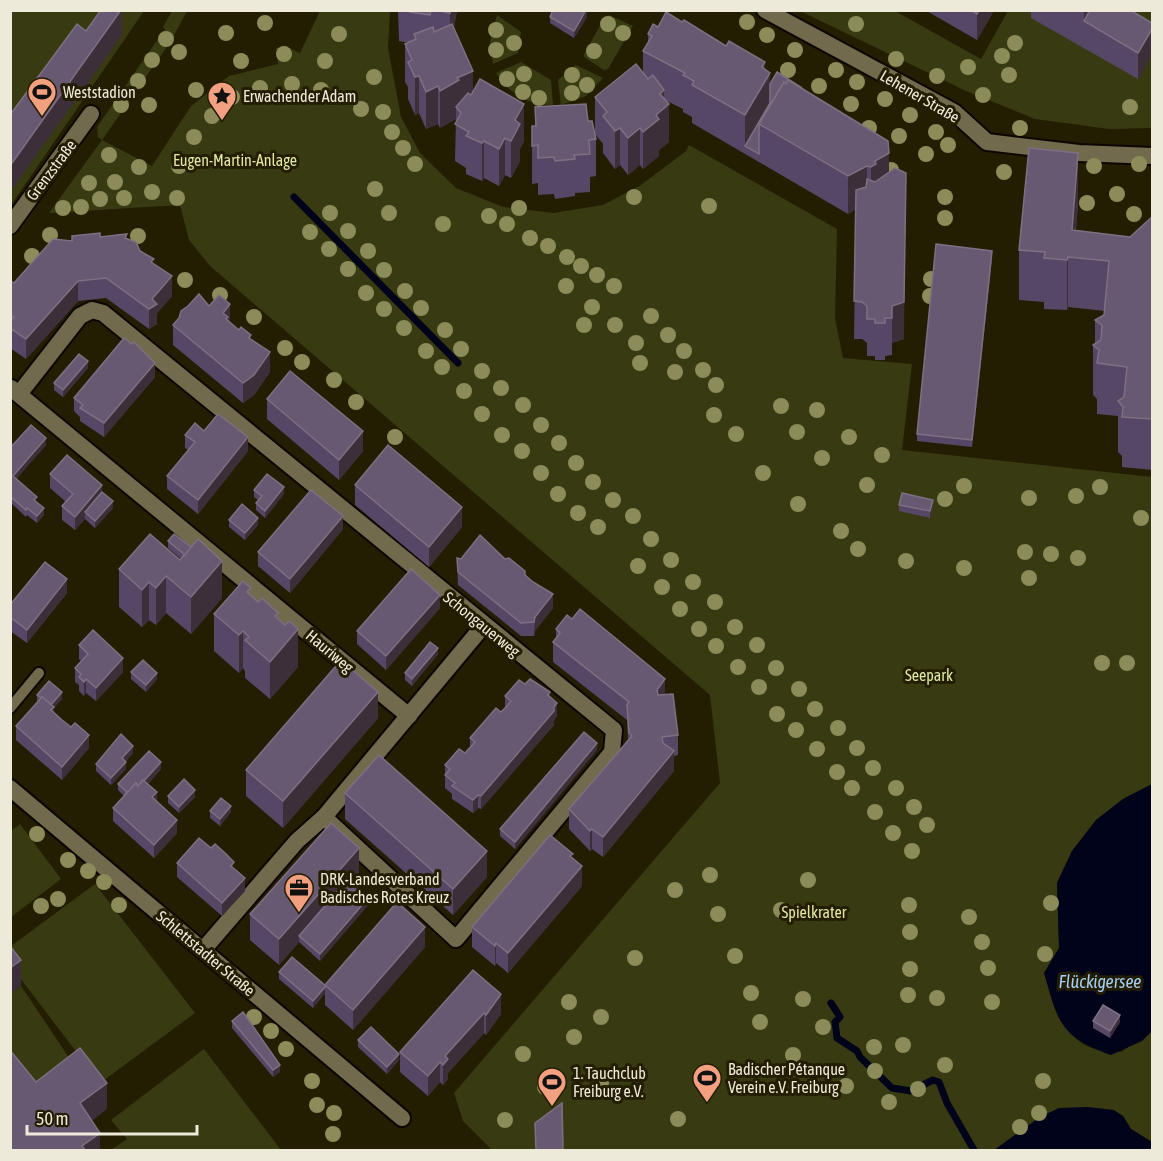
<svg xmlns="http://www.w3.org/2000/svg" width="1163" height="1161" font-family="'Asap Condensed',sans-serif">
<rect width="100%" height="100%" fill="#231d02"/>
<g fill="#383b12">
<path d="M10,11H144L11,205H10Z"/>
<path d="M172,11H187L171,41L102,140L152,166L191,106L229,76L278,64L276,48L284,46L300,53L320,11H390L388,48L401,117L420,153L456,188L503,207L553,213L603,205L641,185L686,151L689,145L837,229L835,318L843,358L912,364L902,450L1152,477V784L1123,799L1096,820L1072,851L1057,883L1059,948L1044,973C1054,998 1062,1036 1089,1047C1098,1051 1111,1050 1121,1052L1152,1031V1142L1131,1129L1123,1116L1088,1107L1076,1108L994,1150H492L463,1121L454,1093L720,783L710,695L210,266L189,240L180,205L49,213L102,140L98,137L97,127L165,29L163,27Z"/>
<path d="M800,11H895L981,59L1008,11H1152V128L1109,129L1035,119L966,91Z"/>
<path d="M497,15L521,32L518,53L493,64L490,42Z"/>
<path d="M609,15L633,26L608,69L604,70L584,57V54L605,17Z"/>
<path d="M521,62L551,80L553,105C527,105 510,94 496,73Z"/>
<path d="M576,65L603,78L586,96L561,105L558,80Z"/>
<path d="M20,824L61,879L11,917V831Z"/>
<path d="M95,884L195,1013L100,1083L11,966V946Z"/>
<path d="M21,986L80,1074L36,1108L11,1076L10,994Z"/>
<path d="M204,1049L281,1150H111L127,1139L111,1120Z"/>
</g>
<g fill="#000319">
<path d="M1152,784V1031L1142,1041L1111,1055C1060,1037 1058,1022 1044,973L1059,948L1057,883L1072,851L1096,820L1123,799Z"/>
<path d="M1088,1107L1114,1110L1123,1116L1131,1129L1152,1142V1150H994L1040,1117L1059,1108Z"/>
</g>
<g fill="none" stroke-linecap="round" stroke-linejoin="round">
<g stroke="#000319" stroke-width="7">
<path d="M294,197L458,363"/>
<path d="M831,1003L840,1017L835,1022L837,1038L857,1051L860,1057L892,1088L911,1091L933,1080L939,1082L947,1103L974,1150"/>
</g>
<g stroke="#0c0700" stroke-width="14">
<path id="service" d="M10,708L39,673"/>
</g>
<g stroke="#0c0700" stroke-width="20">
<g id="minor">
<path d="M765,10L954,112L987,142L1079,153L1152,156"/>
<path d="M10,226L91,114"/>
<path d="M11,388L409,716"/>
<path d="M19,394L80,316L92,310L103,313L614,730L612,752L456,939L324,817"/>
<path d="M10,788L402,1118"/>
<path d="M203,950L297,841L324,817L484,625"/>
</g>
</g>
<use href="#service" stroke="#716a4d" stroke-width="10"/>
<use href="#minor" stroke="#716a4d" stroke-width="16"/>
</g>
<g fill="#8b8c59">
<circle cx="747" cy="22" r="8"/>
<circle cx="265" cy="23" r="8"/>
<circle cx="608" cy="24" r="8"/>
<circle cx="856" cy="24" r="8"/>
<circle cx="496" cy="30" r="8"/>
<circle cx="226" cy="33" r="8"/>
<circle cx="623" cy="33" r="8"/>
<circle cx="339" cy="34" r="8"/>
<circle cx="767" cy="35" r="8"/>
<circle cx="166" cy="39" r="8"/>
<circle cx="514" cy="43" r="8"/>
<circle cx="1015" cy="43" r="8"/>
<circle cx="496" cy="50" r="8"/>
<circle cx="795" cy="50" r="8"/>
<circle cx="594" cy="51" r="8"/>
<circle cx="179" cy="52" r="8"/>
<circle cx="284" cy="54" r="8"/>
<circle cx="1002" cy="56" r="8"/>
<circle cx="896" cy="59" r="8"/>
<circle cx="152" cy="60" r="8"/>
<circle cx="241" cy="61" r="8"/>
<circle cx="325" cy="61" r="8"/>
<circle cx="968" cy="67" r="8"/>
<circle cx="788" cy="70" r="8"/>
<circle cx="836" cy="70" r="8"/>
<circle cx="524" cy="74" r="8"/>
<circle cx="572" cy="75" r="8"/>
<circle cx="1009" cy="75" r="8"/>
<circle cx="937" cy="76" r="8"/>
<circle cx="374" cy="77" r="8"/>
<circle cx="507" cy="79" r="8"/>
<circle cx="138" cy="81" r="8"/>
<circle cx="857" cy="82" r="8"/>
<circle cx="292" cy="84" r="8"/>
<circle cx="587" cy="85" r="8"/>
<circle cx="819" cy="86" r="8"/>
<circle cx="260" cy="88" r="8"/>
<circle cx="196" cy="90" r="8"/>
<circle cx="321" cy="90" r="8"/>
<circle cx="523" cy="92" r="8"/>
<circle cx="572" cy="93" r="8"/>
<circle cx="983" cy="95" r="8"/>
<circle cx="232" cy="97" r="8"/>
<circle cx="539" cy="98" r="8"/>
<circle cx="885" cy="99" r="8"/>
<circle cx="851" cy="104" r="8"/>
<circle cx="121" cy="105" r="8"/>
<circle cx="149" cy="105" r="8"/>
<circle cx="1130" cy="107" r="8"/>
<circle cx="361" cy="109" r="8"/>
<circle cx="383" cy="112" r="8"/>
<circle cx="910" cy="115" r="8"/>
<circle cx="212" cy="116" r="8"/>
<circle cx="869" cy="128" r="8"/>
<circle cx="1020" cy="128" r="8"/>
<circle cx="392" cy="132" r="8"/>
<circle cx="936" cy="132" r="8"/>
<circle cx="899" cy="136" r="8"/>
<circle cx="194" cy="137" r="8"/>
<circle cx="948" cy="145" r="8"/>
<circle cx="403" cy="148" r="8"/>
<circle cx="926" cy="154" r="8"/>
<circle cx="109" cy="155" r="8"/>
<circle cx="415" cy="164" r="8"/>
<circle cx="1139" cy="164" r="8"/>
<circle cx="179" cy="166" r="8"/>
<circle cx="1094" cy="166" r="8"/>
<circle cx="139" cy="167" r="8"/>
<circle cx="891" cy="170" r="8"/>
<circle cx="1004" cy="172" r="8"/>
<circle cx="115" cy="182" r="8"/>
<circle cx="89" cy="183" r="8"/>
<circle cx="375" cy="189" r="8"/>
<circle cx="152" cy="192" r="8"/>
<circle cx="1117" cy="194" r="8"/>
<circle cx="634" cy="197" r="8"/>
<circle cx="945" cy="197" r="8"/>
<circle cx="124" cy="198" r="8"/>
<circle cx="177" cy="198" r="8"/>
<circle cx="100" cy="199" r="8"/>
<circle cx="1087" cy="203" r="8"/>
<circle cx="709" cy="206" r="8"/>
<circle cx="81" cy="207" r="8"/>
<circle cx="63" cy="208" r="8"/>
<circle cx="519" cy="208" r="8"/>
<circle cx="330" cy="213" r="8"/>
<circle cx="389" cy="213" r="8"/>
<circle cx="1134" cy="214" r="8"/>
<circle cx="489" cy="216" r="8"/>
<circle cx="945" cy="218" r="8"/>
<circle cx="443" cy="224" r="8"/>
<circle cx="507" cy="224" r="8"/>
<circle cx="348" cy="231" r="8"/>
<circle cx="310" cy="232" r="8"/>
<circle cx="50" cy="235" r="8"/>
<circle cx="138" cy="236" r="8"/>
<circle cx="530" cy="238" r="8"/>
<circle cx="548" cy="246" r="8"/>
<circle cx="329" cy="249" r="8"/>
<circle cx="368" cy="251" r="8"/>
<circle cx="32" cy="256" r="8"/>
<circle cx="567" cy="257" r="8"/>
<circle cx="581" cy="266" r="8"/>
<circle cx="348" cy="269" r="8"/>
<circle cx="384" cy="270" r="8"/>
<circle cx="597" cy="275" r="8"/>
<circle cx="931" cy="279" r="8"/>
<circle cx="185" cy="280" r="8"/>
<circle cx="566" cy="286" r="8"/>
<circle cx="614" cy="286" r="8"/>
<circle cx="405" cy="291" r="8"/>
<circle cx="366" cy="293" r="8"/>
<circle cx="220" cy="295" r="8"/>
<circle cx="930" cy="296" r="8"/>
<circle cx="592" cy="307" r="8"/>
<circle cx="421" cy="308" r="8"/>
<circle cx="384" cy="309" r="8"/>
<circle cx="651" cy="316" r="8"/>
<circle cx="254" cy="317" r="8"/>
<circle cx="584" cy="325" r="8"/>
<circle cx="615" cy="325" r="8"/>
<circle cx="404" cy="328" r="8"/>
<circle cx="445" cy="330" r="8"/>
<circle cx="668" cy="335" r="8"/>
<circle cx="636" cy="343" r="8"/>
<circle cx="285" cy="348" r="8"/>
<circle cx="461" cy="349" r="8"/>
<circle cx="426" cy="351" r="8"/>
<circle cx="684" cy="351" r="8"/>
<circle cx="302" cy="362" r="8"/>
<circle cx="640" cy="363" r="8"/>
<circle cx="442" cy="367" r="8"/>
<circle cx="703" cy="370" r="8"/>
<circle cx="482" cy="371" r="8"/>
<circle cx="675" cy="372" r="8"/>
<circle cx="334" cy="380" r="8"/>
<circle cx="716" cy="385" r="8"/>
<circle cx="501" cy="388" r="8"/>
<circle cx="464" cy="391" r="8"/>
<circle cx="356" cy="402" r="8"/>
<circle cx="523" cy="405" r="8"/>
<circle cx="781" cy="406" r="8"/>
<circle cx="817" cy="410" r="8"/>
<circle cx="482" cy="414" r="8"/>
<circle cx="714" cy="415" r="8"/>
<circle cx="541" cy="425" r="8"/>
<circle cx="797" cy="432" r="8"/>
<circle cx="736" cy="434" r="8"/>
<circle cx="502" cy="435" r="8"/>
<circle cx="395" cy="437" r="8"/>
<circle cx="849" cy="437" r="8"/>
<circle cx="559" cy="443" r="8"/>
<circle cx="522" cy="451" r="8"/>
<circle cx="882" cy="455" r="8"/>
<circle cx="822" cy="458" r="8"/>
<circle cx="576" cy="463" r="8"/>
<circle cx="541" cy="473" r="8"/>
<circle cx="763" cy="473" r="8"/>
<circle cx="593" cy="482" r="8"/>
<circle cx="867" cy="485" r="8"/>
<circle cx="964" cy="486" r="8"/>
<circle cx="1100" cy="487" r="8"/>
<circle cx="558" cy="494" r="8"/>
<circle cx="1076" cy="496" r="8"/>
<circle cx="1029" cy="498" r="8"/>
<circle cx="945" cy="499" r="8"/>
<circle cx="613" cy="500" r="8"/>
<circle cx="798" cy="504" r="8"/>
<circle cx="578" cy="513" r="8"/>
<circle cx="633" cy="516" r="8"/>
<circle cx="1141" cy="518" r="8"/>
<circle cx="598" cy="527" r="8"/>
<circle cx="841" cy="531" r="8"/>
<circle cx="651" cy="539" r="8"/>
<circle cx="858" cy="549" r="8"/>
<circle cx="1025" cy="552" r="8"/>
<circle cx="1051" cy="554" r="8"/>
<circle cx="1078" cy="558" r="8"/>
<circle cx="671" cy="560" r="8"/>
<circle cx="906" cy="561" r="8"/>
<circle cx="638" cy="566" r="8"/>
<circle cx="964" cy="568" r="8"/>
<circle cx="1029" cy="578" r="8"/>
<circle cx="693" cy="582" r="8"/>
<circle cx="662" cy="587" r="8"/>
<circle cx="715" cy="602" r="8"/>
<circle cx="680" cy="609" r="8"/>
<circle cx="735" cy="627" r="8"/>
<circle cx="699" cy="629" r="8"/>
<circle cx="757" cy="645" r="8"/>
<circle cx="716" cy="646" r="8"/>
<circle cx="1102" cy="663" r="8"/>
<circle cx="1127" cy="663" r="8"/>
<circle cx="738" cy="667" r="8"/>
<circle cx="776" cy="668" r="8"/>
<circle cx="759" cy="687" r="8"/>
<circle cx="799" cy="689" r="8"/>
<circle cx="815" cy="709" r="8"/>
<circle cx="777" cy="714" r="8"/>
<circle cx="838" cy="728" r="8"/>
<circle cx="796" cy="730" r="8"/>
<circle cx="857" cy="748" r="8"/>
<circle cx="817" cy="749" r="8"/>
<circle cx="873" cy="768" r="8"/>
<circle cx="837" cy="772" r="8"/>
<circle cx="852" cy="788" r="8"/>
<circle cx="896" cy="788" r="8"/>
<circle cx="914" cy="807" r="8"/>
<circle cx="875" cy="812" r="8"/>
<circle cx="927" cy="825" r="8"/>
<circle cx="893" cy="833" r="8"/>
<circle cx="37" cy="834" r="8"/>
<circle cx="912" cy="851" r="8"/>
<circle cx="68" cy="860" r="8"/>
<circle cx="88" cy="871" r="8"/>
<circle cx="710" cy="875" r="8"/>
<circle cx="808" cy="880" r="8"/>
<circle cx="104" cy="882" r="8"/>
<circle cx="675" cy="890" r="8"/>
<circle cx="58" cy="899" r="8"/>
<circle cx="1051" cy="903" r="8"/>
<circle cx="119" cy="905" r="8"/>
<circle cx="909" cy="905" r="8"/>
<circle cx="41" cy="906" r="8"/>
<circle cx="781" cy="910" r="8"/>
<circle cx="718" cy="914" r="8"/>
<circle cx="969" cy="917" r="8"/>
<circle cx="910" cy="932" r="8"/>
<circle cx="982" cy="942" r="8"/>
<circle cx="1045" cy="954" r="8"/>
<circle cx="735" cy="956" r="8"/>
<circle cx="635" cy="958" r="8"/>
<circle cx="988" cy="968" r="8"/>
<circle cx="910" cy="969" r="8"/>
<circle cx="751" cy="993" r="8"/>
<circle cx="908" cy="995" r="8"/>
<circle cx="937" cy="998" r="8"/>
<circle cx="803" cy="999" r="8"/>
<circle cx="569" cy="1002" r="8"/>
<circle cx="992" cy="1002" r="8"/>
<circle cx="254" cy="1017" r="8"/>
<circle cx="601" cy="1017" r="8"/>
<circle cx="760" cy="1022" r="8"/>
<circle cx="823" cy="1027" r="8"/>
<circle cx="271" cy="1031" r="8"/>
<circle cx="574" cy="1037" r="8"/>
<circle cx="903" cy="1045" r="8"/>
<circle cx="874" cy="1047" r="8"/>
<circle cx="286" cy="1049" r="8"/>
<circle cx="523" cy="1054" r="8"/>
<circle cx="793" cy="1055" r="8"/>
<circle cx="945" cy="1065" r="8"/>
<circle cx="875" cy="1071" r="8"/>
<circle cx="312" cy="1081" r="8"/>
<circle cx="1043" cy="1081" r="8"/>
<circle cx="601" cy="1083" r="8"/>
<circle cx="846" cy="1086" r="8"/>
<circle cx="545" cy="1087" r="8"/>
<circle cx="918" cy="1089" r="8"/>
<circle cx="889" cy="1102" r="8"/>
<circle cx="317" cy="1105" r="8"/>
<circle cx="334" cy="1113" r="8"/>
<circle cx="1039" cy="1113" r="8"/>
<circle cx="678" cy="1119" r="8"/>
<circle cx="505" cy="1120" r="8"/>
<circle cx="1020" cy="1127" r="8"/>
<circle cx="333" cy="1134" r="8"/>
</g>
<g fill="#574766">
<path d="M398,10H457L454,28L473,93L524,141L520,149V161L511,178L505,175L499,186L484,178L482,181L466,174V168L455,161L456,119L440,128L438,124L426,129L419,113L415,115L408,99V87L405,82V44L409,43L399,41Z"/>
<path d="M925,10H993V12L977,40Z"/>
<path d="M1031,10H1130L1152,23L1138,79L1031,18Z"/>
<path d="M550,17H587L574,38L550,23Z"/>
<path d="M658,27L765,69L770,84L802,89L889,172L904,339L892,343V355L885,356V360H875V356H867V343L862,339H854L856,209L848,214L692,123V117L683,112V109L665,100L669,142L659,150V156L643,169L640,165L628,175L620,165L615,169L603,153V144L596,135V176L590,177V192L575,193V196L555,199L554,194L538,195V183L532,184V126H535V107L588,121L595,133V97L643,74V51L648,43V34Z"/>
<path d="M1078,203L1076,230L1130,237L1152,217V470L1122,467V456L1118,452V416L1097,414V399L1093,395V345L1095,343V320L1104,315L1105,311L1068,307L1067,310L1044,309V302L1019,300V250Z"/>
<path d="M100,237L127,238L154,264L172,296L157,313V324L149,329L106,298L78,301L26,359L10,348V282L14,283L72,241Z"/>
<path d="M992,258L972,447L917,441V434Z"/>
<path d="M209,306L251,340L270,372L254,395L243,403L173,345V325Z"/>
<path d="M88,368L63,397L54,390V383Z"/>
<path d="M155,377L104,437L80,421V417L74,411V398Z"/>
<path d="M267,399L363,451L339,480L267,419Z"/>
<path d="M185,435L248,451L198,514L167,489V476L188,450L185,448Z"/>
<path d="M46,445L16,479L37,502L44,515L37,523L27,515L26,517L11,503L10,505V448Z"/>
<path d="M50,474L102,492L113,508L95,528L85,519L75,530L62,520V506L66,502L50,488Z"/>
<path d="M355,485L462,527L429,567L355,505Z"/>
<path d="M254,490L284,494L265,518L256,510V503L258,500L254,497Z"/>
<path d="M899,505L933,506L930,518L899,511Z"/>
<path d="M229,520L258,525L245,540L229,527Z"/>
<path d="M343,529L290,593L258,566V552Z"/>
<path d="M174,534L222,598L191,634L166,613L156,625L149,620L142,627L119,607V569L180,560L181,559L168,548V541Z"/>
<path d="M457,558L505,559L525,575L553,608L535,631L534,636H521L458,585Z"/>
<path d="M67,593L27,643L10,631V605Z"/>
<path d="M251,595L278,619L298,667L270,699L245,678V671L243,668L239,673L214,651V614Z"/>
<path d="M440,608L386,670L357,644V631Z"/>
<path d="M556,629L665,695L678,735V755L674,756V771L603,857L592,849L590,851L569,829V809L628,740L627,720L553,662V642L556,639Z"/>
<path d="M79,645L123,672L96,701L86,693L84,696L79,691V685L75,682V668L81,661L79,659Z"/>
<path d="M438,654L412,686L405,680V673Z"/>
<path d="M131,672L157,679L146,692L131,679Z"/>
<path d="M525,684L550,696L557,716L554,720V725L481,809L478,808L473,813L452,799V794L445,788V765L465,753L470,747V738L505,708V696Z"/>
<path d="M37,695L62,699L54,708V713L89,748L62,780L16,740V726L37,702Z"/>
<path d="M378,718L283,828L246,796V770Z"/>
<path d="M597,750L515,849L500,836V829Z"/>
<path d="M133,753L126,761V769L111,785L96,771V764Z"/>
<path d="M161,769L148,784L157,801L177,833L154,858L113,821V808L124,796L118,790V784Z"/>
<path d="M345,793L487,877L453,915L345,819Z"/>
<path d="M168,796L195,797L179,813L168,803Z"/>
<path d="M210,811L231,812L220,826L210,818Z"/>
<path d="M573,858L582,886L508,973L496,963L495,966L472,947V927Z"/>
<path d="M177,863L234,869L245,891L222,916L177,877Z"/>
<path d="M359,874L352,882L369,904L320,961L299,942L279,965L250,940V914Z"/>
<path d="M425,947L353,1030L325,1005V993L313,1008L279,979V972L325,986Z"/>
<path d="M473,970L501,1014L486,1035L484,1033L448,1073V1079L443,1085L440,1082L428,1096L400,1072V1052Z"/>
<path d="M232,1021L280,1072L273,1077L232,1028Z"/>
<path d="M1093,1021L1120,1022L1110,1038L1093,1028Z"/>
<path d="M358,1040L399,1060L387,1074L358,1047Z"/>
</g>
<g fill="#3c2f39">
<path d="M121,10H122V35L10,192V166Z"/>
<path d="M450,10H457L450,50Z"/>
<path d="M587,10V17L574,38V31Z"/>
<path d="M979,10H993V12L977,40V14Z"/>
<path d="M1084,10H1100L1084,21Z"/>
<path d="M1152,29V55L1138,79V53Z"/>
<path d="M765,62V81L770,73V110L759,124L745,146V115L762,67Z"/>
<path d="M473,71V108L456,107V119L440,128V91L457,78Z"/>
<path d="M419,76V113L415,115V77Z"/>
<path d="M438,86V124L426,129V92Z"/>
<path d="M664,90V108L669,104V142L659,150V156L643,169V132L656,115L660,94Z"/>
<path d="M524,104V141L520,149V161L511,178V141L515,120Z"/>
<path d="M620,128V165L615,169V131Z"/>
<path d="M640,128V165L628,175V138Z"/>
<path d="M505,138V175L499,186V149Z"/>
<path d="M484,141V178L482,181V143Z"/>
<path d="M889,153V190L871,205V167L875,161Z"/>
<path d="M1078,153V203L1074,257L1072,230Z"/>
<path d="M867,166V203L848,214V176Z"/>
<path d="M906,173L904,339L892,343V306Z"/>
<path d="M992,251V258L972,447V440Z"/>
<path d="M1068,257V307L1067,310V260Z"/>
<path d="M172,276V296L157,313V324L149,329V309L152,299Z"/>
<path d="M78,281V301L26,359V339Z"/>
<path d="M230,304V324L228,326L223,313Z"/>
<path d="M270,352V372L254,395L243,403V383Z"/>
<path d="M88,361V368L63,397V390Z"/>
<path d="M155,363V377L104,437V423Z"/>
<path d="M363,431V451L339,480V460Z"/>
<path d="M248,437V451L198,514V500Z"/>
<path d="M46,438V445L13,483V476Z"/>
<path d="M102,485V499L85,512V519L75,530V517Z"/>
<path d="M284,487V494L265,518V511Z"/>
<path d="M933,500V506L930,518V511Z"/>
<path d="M113,501V508L95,528V521Z"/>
<path d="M462,507V527L429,567V547Z"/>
<path d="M44,508V515L37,523V516Z"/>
<path d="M343,516V529L290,593V579Z"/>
<path d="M258,518V525L245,540V533Z"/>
<path d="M222,561V598L191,634V597Z"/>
<path d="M166,576V613L156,625V588Z"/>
<path d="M67,579V593L27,643V630Z"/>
<path d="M149,582V620L142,627V590Z"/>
<path d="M553,594V608L535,631L534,636L535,617Z"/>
<path d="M440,595V608L386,670V656Z"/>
<path d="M298,629V667L270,699V662Z"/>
<path d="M243,631V668L239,673V635Z"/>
<path d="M438,648V654L412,686V679Z"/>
<path d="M123,658V672L96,701V688Z"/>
<path d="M157,673V679L146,692V685Z"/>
<path d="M86,679V693L84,696V682Z"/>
<path d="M665,679V699L657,710V690Z"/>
<path d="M62,692V699L54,708V721L50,706Z"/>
<path d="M378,692V718L283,828V801Z"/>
<path d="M557,703V716L554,720V725L481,809V796Z"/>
<path d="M89,735V748L62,780V767Z"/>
<path d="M597,743V750L515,849V842Z"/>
<path d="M133,746V753L122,765V758Z"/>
<path d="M674,751V771L603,857V837Z"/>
<path d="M126,762V769L111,785V778Z"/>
<path d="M161,762V769L129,805V798Z"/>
<path d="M195,790V797L179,813V807Z"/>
<path d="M157,792V806L152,797Z"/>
<path d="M478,795V808L473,813V800Z"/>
<path d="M231,806V812L220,826V819Z"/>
<path d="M177,820V833L154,858V845Z"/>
<path d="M592,829V849L590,851V831Z"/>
<path d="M359,848V874L302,938L299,936V942L279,965V939Z"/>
<path d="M487,851V877L453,915V889Z"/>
<path d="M582,866V886L508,973V953Z"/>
<path d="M245,878V891L222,916V903Z"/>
<path d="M369,897V904L320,961V954Z"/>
<path d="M425,927V947L353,1030V1010Z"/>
<path d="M496,943V963L495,966V946Z"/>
<path d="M21,960V986L10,994V968Z"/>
<path d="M325,986V993L313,1008V1001Z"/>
<path d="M501,994V1014L486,1035V1015Z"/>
<path d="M484,1013V1033L448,1073V1079L443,1085V1065L445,1056Z"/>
<path d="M1120,1015V1022L1110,1038V1031Z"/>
<path d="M399,1054V1060L387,1074V1067Z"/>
<path d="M440,1062V1082L428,1096V1076Z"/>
<path d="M280,1065V1072L273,1077V1070Z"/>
<path d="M107,1083V1109L80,1130V1103Z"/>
<path d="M100,1133V1150H82V1146Z"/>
</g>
<g fill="#685972" stroke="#7d7082" stroke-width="1.5">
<path d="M101,10H121L10,166V115L77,24L86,31Z"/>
<path d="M410,10H431L430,15L410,12Z"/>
<path d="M435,10H450V13Z"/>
<path d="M553,10H586L574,31L550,17Z"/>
<path d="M971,10H979L977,14Z"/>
<path d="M1090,10H1130L1152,23V29L1138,53L1084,21Z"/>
<path d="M666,12L682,22L684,20L726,46L729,41L765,62L762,67L770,73L745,115L692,85L694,81L683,75L685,73L643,51L652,36L648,34L653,24L658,27Z"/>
<path d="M452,24L473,71L457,78L459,80L440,91L438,86L426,92L419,76L415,77L408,62L412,60L405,44L416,39L414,34L433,27L434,32Z"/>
<path d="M636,64L648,79L653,75L664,90L660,94L669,104L656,115L659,119L643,132L640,128L628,138L620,128L615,131L603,116L607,112L595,97Z"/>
<path d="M777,72L802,88L788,80L786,84L784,82L759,124V154L745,146L770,103V84Z"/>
<path d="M480,79L524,104L515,120L520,124L511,141L505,138L499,149L484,141L482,143L466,136L469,132L455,124L461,113L456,107L468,93L471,95Z"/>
<path d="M788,80L888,141L889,153L875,161L876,164L871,167L867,166L848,176L759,124L784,82L786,84Z"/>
<path d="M586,104L588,121H592L596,139L589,140L590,154L574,155L575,159L555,161L554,157L538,158V145L532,146V126H536L535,107Z"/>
<path d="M1029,148L1078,153L1072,230L1130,237L1152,217V419L1122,417L1123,407L1118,401L1124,397L1127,367L1097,363L1099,350L1093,345L1101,340L1102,325L1095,320L1104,315L1109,261L1068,257L1067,260L1044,258L1045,252L1019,250Z"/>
<path d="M895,168L906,173L904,302L892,306V318H885V323H875V319H867V306L862,302L854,301L856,190L866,187L867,179L875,182Z"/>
<path d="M100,233V237L127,234L125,238L136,242L140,251L154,259L151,262L172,276L152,299L157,304L149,309L106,278L78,281L26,339L10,328V321L14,317L10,314L11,281L14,283L53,239L72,241V236Z"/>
<path d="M936,244L992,251L972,440L917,434Z"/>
<path d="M199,294L209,306L219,295L230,304L223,313L228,317L226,319L239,330L241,327L251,335L249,338L270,352L254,375L243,383L173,325L179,318L181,311L188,306Z"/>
<path d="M124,338L132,344L134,342L155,363L104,423L80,408L83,405L74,398Z"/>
<path d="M79,354L88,361L63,390L54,383Z"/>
<path d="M290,371L363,431L339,460L267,399Z"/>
<path d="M218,414L248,437L198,500L167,476L195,442L185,435L195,423L204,431Z"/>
<path d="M31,425L46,438L13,476L37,497L34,500L44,508L37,516L27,508L26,510L11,497L10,490V448Z"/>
<path d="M388,445L462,507L429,547L355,485Z"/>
<path d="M67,455L102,485L75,517L62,506L73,494L50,474Z"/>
<path d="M267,474L284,487L265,511L256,503L262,496L254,490Z"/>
<path d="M311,490L343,516L290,579L258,552Z"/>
<path d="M102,492L113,501L95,521L85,512Z"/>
<path d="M902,493L933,500L930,511L899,505Z"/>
<path d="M242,504L258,518L245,533L229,520Z"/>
<path d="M150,534L180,560L198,539L222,561L191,597L166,576L156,588L149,582L142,590L119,569Z"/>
<path d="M174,534L191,547L185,555L168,541Z"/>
<path d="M480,535L505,559L509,558L525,571V575L533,582L553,594L535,617L534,622L521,623L458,572L457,558L461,559Z"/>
<path d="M45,562L67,579L27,630L10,617V605Z"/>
<path d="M411,569L440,595L386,656L357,631Z"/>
<path d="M243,581L251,588L247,592L258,602L262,598L278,613L275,616L285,625L289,621L298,629L270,662L245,640L249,637L243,631L239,635L214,614Z"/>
<path d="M580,609L665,679L657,690L658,695L673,694L678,735L662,737L663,743L674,751L603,837L592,829L590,831L569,809L632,736L629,733L627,705L629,702L553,642L560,633L556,629L567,615L572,619Z"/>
<path d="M93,630L123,658L96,688L86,679L84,682L79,677L81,674L75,668L88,654L79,645Z"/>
<path d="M430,642L438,648L412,679L405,673Z"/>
<path d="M143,660L157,673L146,685L131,672Z"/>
<path d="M341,660L378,692L283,801L246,770Z"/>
<path d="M530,679L550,692L548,695L557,703L554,707V711L481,796L478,795L473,800L452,786L455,783L445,775L450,769L445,765L459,749L465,753L475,742L470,738L496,708L501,712L506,707L511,701L505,696L519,680L525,684Z"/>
<path d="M49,681L62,692L51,705L42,697L41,698L37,695Z"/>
<path d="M42,697L54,707L51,710L62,720L71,727L75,723L89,735L62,767L16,726Z"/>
<path d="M584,732L597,743L515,842L500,829Z"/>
<path d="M121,734L133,746L122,758L126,762L111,778L96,764Z"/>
<path d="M149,751L161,762L144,781L143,780L138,786L136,783L125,795L127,792L118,784Z"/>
<path d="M379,755L487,851L453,889L345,793Z"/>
<path d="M184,779L195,790L179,807L168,796Z"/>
<path d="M143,780L157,792L152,797L177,820L154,845L113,808L136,783L138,786Z"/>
<path d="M221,798L231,806L220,819L210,811Z"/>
<path d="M331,823L359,848L279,939L250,914Z"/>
<path d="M550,835L573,854L570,856L582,866L508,953L496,943L495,946L472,927Z"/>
<path d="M199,838L211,848L215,844L225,853L234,862L231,866L245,878L222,903L177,863Z"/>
<path d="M348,879L369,897L320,954L299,936Z"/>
<path d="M397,902L425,927L353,1010L325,985Z"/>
<path d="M10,946L21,960L10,968Z"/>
<path d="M292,957L326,986L313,1001L279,972Z"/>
<path d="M473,970L501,994L486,1015L484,1013L445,1056L448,1059L443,1065L440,1062L428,1076L400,1052Z"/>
<path d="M1103,1005L1120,1015L1110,1031L1093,1021Z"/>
<path d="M243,1012L280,1065L273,1070L232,1021Z"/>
<path d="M371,1027L399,1054L387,1067L358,1040Z"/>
<path d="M80,1048L107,1083L80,1103L100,1133L82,1146L85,1150H10V1050L36,1082Z"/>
<path d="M562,1103L563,1150H536L535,1123Z"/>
</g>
<defs>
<g id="stadium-pin" transform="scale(1.5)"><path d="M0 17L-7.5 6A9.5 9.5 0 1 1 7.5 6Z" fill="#f2a080" stroke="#231d02"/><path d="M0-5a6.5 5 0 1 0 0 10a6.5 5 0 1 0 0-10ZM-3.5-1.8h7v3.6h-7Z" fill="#111"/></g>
<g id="sight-pin" transform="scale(1.5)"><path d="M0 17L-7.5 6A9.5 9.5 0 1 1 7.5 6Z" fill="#f2a080" stroke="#231d02"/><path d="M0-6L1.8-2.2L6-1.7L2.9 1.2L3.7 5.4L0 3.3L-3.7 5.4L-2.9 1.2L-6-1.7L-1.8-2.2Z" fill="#111"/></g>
<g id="office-pin" transform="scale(1.5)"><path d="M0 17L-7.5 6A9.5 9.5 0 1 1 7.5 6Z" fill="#f2a080" stroke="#231d02"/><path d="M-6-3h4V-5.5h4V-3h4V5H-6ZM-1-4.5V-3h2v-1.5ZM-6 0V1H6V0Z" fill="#111"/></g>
</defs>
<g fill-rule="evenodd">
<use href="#stadium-pin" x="42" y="92"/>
<use href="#sight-pin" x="222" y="96"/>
<use href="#office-pin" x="299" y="888"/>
<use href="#stadium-pin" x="707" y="1078"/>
<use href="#stadium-pin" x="552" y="1082"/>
</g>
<g text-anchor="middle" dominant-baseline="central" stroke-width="6" stroke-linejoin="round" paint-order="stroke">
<g font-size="16" fill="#eeeada" stroke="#231d02" text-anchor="start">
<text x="63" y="92">Weststadion</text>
<text x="243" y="96">Erwachender Adam</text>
<text x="320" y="879">DRK-Landesverband<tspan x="320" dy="18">Badisches Rotes Kreuz</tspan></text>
<text x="728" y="1069">Badischer Pétanque<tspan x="728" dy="18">Verein e.V. Freiburg</tspan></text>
<text x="573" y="1073">1. Tauchclub<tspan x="573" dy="18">Freiburg e.V.</tspan></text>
</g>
<g font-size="16" fill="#eeeada" stroke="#231d02">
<text transform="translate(920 96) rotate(30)">Lehener Straße</text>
<text transform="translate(51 170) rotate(-53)">Grenzstraße</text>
<text transform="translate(482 624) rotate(39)">Schongauerweg</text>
<text transform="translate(330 651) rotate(40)">Hauriweg</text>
<text transform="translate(206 953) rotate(40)">Schlettstadter Straße</text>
</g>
<g font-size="16" fill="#e0e7a1" stroke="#231d02">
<text x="235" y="160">Eugen-Martin-Anlage</text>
<text x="929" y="675">Seepark</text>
<text x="814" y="912">Spielkrater</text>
</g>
<g font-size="18" font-style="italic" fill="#a4cdf6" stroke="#231d02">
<text x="1100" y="981">Flückigersee</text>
</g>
</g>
<rect width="1163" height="1161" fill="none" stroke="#eeeada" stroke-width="24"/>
<path d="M27 1125v9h170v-9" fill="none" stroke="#eeeada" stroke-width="3"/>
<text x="36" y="1125" font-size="18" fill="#eeeada" stroke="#231d02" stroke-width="4.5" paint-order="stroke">50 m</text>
</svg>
